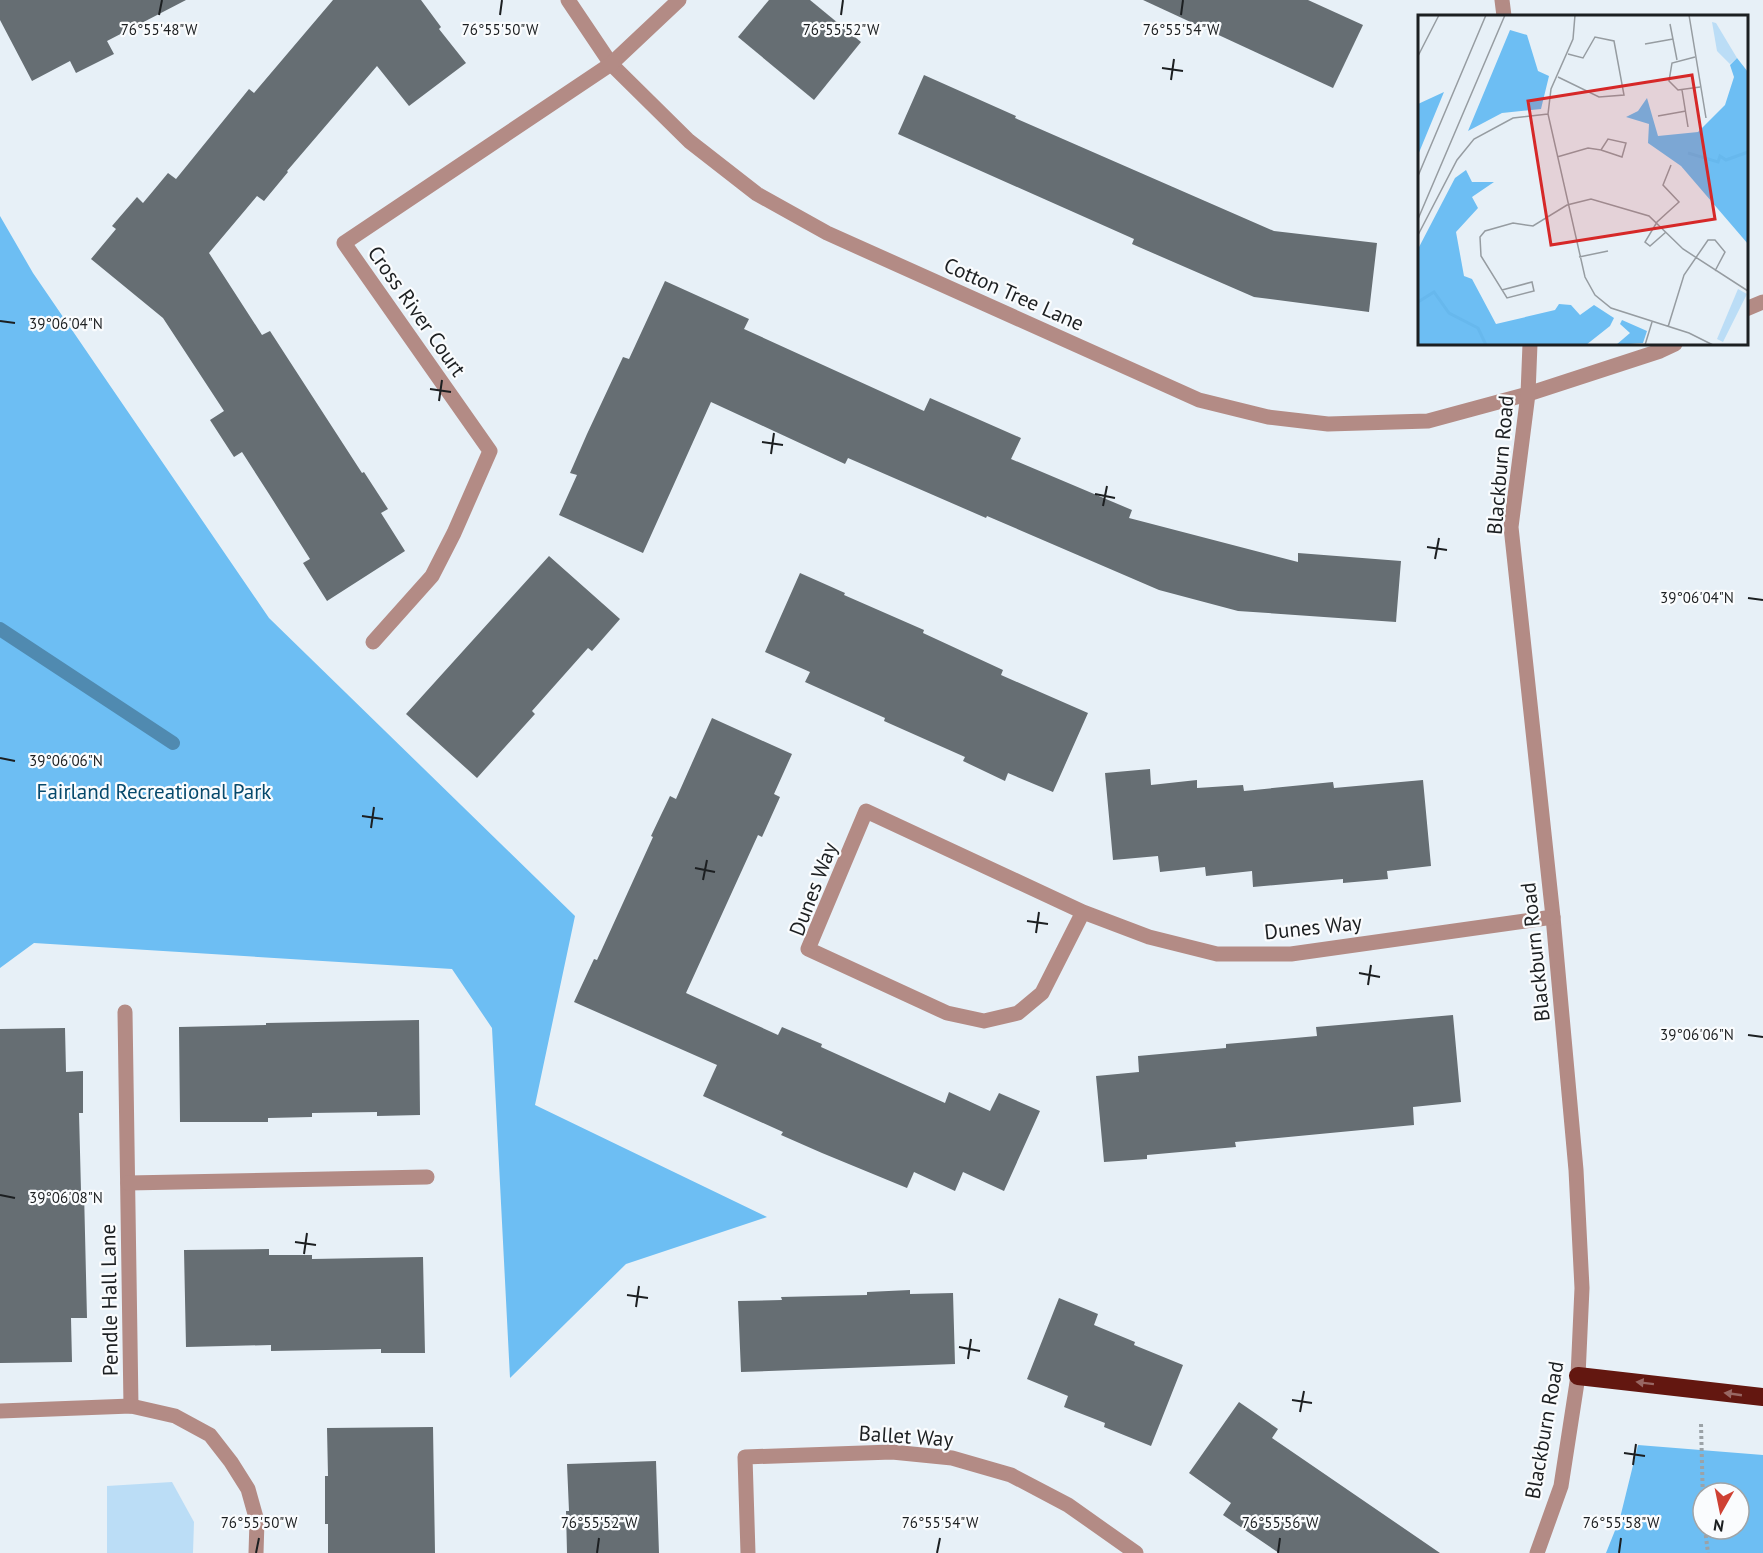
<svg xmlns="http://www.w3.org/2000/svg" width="1763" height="1553" font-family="'PT Sans',sans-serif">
<rect width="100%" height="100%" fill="#e7f0f7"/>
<path fill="#bbddf6" d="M172,1482L194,1522L193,1553H107V1486Z"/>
<g fill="#6dbef3" fill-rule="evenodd">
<path d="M0,216L33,273L269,618L575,916L535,1105L767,1217L626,1264L510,1378L492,1028L452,969L34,943L0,968Z"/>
<path d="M1638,1445L1763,1455V1553H1606L1620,1518ZM1703,1493H1739V1529H1703Z"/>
</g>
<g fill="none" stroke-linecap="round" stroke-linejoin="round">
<path stroke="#508ab0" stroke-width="14" d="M0,629L173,743"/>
</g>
<g fill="#666e73">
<path d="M0,0H186L107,41L114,54L76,73L70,61L32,81L0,20Z"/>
<path d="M333,0H421L441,27L439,29L466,63L409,106L377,66L287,171L288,172L264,201L257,196L209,253L262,335L270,331L362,473L364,472L388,509L381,513L405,551L327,601L303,563L310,559L269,494L242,452L234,457L210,420L224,411L163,318L91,259L116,229L112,226L137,197L143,203L168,173L176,179L249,89L254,93Z"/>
<path d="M769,0H810L861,42L814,100L738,37Z"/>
<path d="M1143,0H1308L1363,25L1333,88Z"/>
<path d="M924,75L1016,116L1015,118L1274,231L1377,243L1369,312L1254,297L1132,244L1134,239L898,134Z"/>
<path d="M665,281L749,319L744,329L924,411L930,398L1021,438L1011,459L1132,510L1129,518L1298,562V553L1401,561L1396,622L1238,611L1159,590L987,516L986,518L848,458L845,464L711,402L643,553L559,515L577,475L570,473L587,434L623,357L629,359Z"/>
<path d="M549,556L620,619L592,651L588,648L532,711L535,714L477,778L406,714Z"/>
<path d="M800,573L845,593L844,595L924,630L923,633L1003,670L1001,675L1088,713L1053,792L1008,773L1005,781L963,761L965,757L884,721L885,718L805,682L810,672L765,652Z"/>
<path d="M712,718L792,754L774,794L780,797L762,837L758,835L686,993L778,1035L782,1027L822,1044L821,1047L945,1103L949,1092L990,1111L999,1093L1040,1111L1004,1191L963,1172L955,1191L914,1172L907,1188L822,1153L781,1135L783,1132L703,1096L717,1065L574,1002L594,959L597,960L653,837L651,836L670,796L676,799Z"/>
<path d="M1150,769L1151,785L1197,780V788L1243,785L1244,791L1333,782L1334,788L1423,780L1431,866L1387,871L1388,879L1343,883V879L1253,887L1252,871L1206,876L1205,867L1160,872L1158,856L1113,860L1105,773Z"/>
<path d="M1453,1015L1461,1102L1413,1107L1414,1125L1235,1142L1236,1147L1147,1155V1159L1104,1162L1096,1076L1139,1072L1138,1056L1226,1048V1044L1317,1036L1316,1027Z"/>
<path d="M419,1020L420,1115L377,1116V1112L312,1113V1117L268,1118V1122H180L179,1027L266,1025V1023Z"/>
<path d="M65,1028L66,1072L83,1071V1113H79L81,1191H84L87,1318H71L72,1362L0,1363V1029Z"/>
<path d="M269,1249V1255H312V1259L423,1257L425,1353H381V1349L271,1351V1345L186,1347L184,1250Z"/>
<path d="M910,1290V1294L953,1293L955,1364L741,1372L738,1301L782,1300L781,1297L867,1295V1292Z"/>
<path d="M1059,1298L1098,1314L1094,1325L1135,1342L1134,1345L1183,1365L1151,1446L1104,1427L1105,1423L1064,1407L1068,1396L1027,1379Z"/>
<path d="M1239,1402L1278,1429L1272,1438L1440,1553H1279L1223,1515L1231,1503L1189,1473Z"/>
<path d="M433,1427L435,1553H328V1524H325V1476H328L327,1428Z"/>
<path d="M656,1461L659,1553H567L566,1511H569L567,1464Z"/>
</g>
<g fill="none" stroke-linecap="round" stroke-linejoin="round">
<g stroke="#9ba2a7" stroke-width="4" stroke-dasharray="3 3" stroke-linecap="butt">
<path d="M1701,1424L1703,1503"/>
<path d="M1705,1529L1708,1553"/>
</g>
<g stroke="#b38b85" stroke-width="15">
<path d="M568,0L611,64L689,141L757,194L827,233L1199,400L1268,417L1328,424L1428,421L1528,394L1660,351L1675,344"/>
<path d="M1502,0L1504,16"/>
<path d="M1746,309L1763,302"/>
<path d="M1530,344L1528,394L1511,527L1553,917L1576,1170L1582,1288L1578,1376L1561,1486L1537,1553"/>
<path d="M373,642L432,576L454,533L490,451L344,243L611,64L679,0"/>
<path d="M1083,912L866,811L808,949L947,1013L984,1021L1018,1013L1042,993L1083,912L1149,937L1217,954H1291L1553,917"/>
<path d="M125,1012L131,1406"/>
<path d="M128,1183L427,1177"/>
<path d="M0,1411L131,1406L175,1416L210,1435L231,1462L248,1489L257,1521L256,1553"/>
<path d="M748,1553L745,1457L892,1452L952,1458L1011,1475L1068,1505L1136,1553"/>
</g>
<path stroke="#631710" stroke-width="18" d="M1578,1376L1763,1397"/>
</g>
<defs><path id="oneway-solid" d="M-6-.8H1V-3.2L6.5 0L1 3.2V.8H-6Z" transform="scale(1.5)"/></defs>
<g fill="#986763">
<use href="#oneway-solid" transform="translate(1645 1383) rotate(-173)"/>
<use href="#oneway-solid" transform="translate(1733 1394) rotate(-172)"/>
</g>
<path fill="none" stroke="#1c1f21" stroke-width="2" d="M159,15L162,0M500,15L502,0M841,15L843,0M1181,15L1183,0M1162,68L1183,71M1171,80L1174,59M0,321L15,323M430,389L451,392M439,401L442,380M762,442L783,445M771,454L774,433M1095,494L1115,498M1103,506L1107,486M1427,547L1447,550M1435,559L1439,538M1748,598L1763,600M0,758L15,761M362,816L383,819M371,828L374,807M695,868L715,872M703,880L707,860M1027,921L1048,924M1036,933L1039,912M1359,973L1380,977M1368,985L1371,965M1748,1035L1763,1037M0,1195L15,1198M295,1242L316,1245M304,1254L307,1233M627,1295L648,1298M636,1307L639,1286M959,1347L980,1351M968,1359L971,1339M1292,1400L1312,1403M1300,1412L1304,1391M1624,1453L1645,1456M1633,1465L1636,1444M256,1553L259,1538M597,1553L599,1538M937,1553L940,1538M1278,1553L1280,1538M1619,1553L1621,1538"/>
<g text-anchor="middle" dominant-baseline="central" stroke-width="4.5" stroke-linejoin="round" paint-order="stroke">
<g font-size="21" fill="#1c1f21" stroke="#fafcfe">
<text transform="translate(1014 294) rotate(24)">Cotton Tree Lane</text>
<text transform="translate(417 311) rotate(55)">Cross River Court</text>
<text transform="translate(1500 465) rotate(-85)">Blackburn Road</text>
<text transform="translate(813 889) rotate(-69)">Dunes Way</text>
<text transform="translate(1313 927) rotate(-6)">Dunes Way</text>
<text transform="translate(1535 952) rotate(-96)">Blackburn Road</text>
<text transform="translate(109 1300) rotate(-91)">Pendle Hall Lane</text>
<text transform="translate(1544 1430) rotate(-80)">Blackburn Road</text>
<text transform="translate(906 1436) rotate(4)">Ballet Way</text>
</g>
<g font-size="21" fill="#06496c" stroke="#fafcfe">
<text x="154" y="791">Fairland Recreational Park</text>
</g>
</g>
<g transform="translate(1418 15)">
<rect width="330" height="330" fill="#e7f0f7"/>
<path d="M294,7L298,8L319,43L312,49L299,36ZM320,274L329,279L305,327L299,324Z" fill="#bbddf6"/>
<path d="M92,15L109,20L120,56L131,61L123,94L84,98L50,116ZM319,43L330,57V229L263,151L230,128L231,109L208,102L220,96L229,83L240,121L280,117L307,90L316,62L312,50ZM26,77L0,140V89ZM48,155L54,167H76L54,182L60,193L38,217L46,261L54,264L78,309L137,295L141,289L153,290L162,300L176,290L196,303L192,311L168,330H0V234L37,163ZM204,305L229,316L225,328L198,330L212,318L202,309Z" fill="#6dbef3"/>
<path fill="none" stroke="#67b8ed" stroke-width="3" d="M270,138L300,147L302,141L308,145L330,137M0,287L16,277L31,298L60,313L68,330"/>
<path fill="none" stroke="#969ca1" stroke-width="1.5" d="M157,0L155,24L133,74L130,99L167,262L177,280L193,293L271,318L295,330M271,0L288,103M252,9L259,45M227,29L255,24M0,41L21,0M277,42L254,48L251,66L260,75L282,72M140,62L181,82L206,80L196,26L177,22L165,43L150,39M264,75L270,112M240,101L268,96M139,142L170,133L183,135L190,124L208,128L204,142L183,135M0,161L68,0M0,204L87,0M248,217L232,231L227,227L239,207L261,187L245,170L253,150M0,220L39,145L56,124L95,103L130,99M161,242L190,236M84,275L114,267L116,276L89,283L63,241L62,222L67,216L95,208L115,211L149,190L173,184L231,201L265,234L330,276M250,312L266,260L290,225H297L307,237L297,256M227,330L234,307"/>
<path fill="#d62828" fill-opacity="0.15" stroke="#d62828" stroke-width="3" d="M274,60L297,204L133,230L110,86Z"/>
<rect width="330" height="330" fill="none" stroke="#1c1f21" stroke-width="3"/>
</g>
<g font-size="15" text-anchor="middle" fill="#1c1f21" stroke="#fafcfe" stroke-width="4.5" stroke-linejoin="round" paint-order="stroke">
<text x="500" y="35">76°55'50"W</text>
<text x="841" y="35">76°55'52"W</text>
<text x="1181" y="35">76°55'54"W</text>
<text x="159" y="35">76°55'48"W</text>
<text x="66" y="329">39°06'04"N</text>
<text x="1697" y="603">39°06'04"N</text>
<text x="66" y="766">39°06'06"N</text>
<text x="1697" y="1040">39°06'06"N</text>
<text x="66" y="1203">39°06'08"N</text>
<text x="259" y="1528">76°55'50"W</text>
<text x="599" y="1528">76°55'52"W</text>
<text x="940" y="1528">76°55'54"W</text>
<text x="1280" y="1528">76°55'56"W</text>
<text x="1621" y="1528">76°55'58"W</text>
</g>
<g transform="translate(1721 1511) rotate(189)"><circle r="28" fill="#fafcfe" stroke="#a1a4a6" stroke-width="1.5"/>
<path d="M0-4.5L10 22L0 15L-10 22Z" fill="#ce4134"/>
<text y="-9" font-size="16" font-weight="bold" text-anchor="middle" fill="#1c1f21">N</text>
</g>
</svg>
